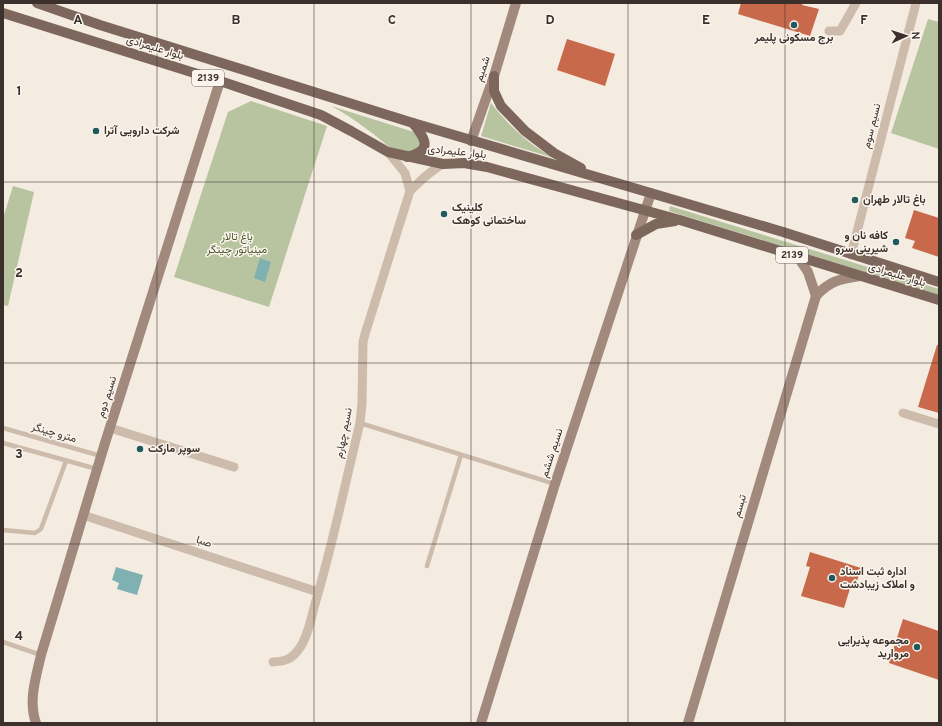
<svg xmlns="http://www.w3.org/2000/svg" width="942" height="726" font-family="Overpass,Vazirmatn,sans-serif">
<rect width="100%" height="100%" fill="#f4ebe1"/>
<g fill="#b8c4a0">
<path d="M928,19L939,22V149L891,133Z"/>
<path d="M251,101L327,126L269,307L174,277L228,112Z"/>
<path d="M491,103C510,127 527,143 554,158L481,136Z"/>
<path d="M331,106L414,132L420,138V146L415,153L398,154C376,136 356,119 331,106Z"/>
<path d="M13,186L34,192L8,306L3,305V215H4Z"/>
<path d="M670,206L939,289V295L669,211Z"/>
</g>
<g fill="#7fb0b2">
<path d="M260,258L271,262L265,282L254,278Z"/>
<path d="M116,567L143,575L137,595L117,589L119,583L112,580Z"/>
</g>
<g fill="#c8694b">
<path d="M741,3H803L802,5L819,9L810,36L738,14Z"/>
<path d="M567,39L615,54L605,86L557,70Z"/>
<path d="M914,210L939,218V257L912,248L915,241L905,238Z"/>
<path d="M937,345H939V413L918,407Z"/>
<path d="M810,552L861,568L856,584L852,582L844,608L801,596L810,567L806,566Z"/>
<path d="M903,619L939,631V680L889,663Z"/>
</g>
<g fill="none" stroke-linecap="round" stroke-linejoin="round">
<g stroke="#cdbbac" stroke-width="4.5">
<path d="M360,423L555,484"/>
<path d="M3,428L101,456"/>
<path d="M3,443L97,469"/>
<path d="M3,530L35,533L41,529L66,461"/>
<path d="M427,566L461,455"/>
<path d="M3,642L41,655"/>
</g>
<g stroke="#cdbbac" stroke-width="9">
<path d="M829,31H840L856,3"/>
<path d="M388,152L405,173L410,191"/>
<path d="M851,255L916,3"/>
<path d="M903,413L939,424"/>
<path d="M110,428L234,467"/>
<path d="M83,515L318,592"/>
<path d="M273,662C285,661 291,660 299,649C308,637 311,618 315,604C333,544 345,483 360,423L362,403L363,342L365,334L410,191C420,181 430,171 443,164"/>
</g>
<g stroke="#a18a7d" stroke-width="10">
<path d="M471,141L494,76L516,3"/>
<path d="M798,257L808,272L816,296"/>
<path d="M36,723C28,701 36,677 41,655L105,443L220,81"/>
<path d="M481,723L555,484L651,193"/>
<path d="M688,723L816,296C829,281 840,279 860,276"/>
</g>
<g stroke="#7d675c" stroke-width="10">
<path d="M37,3L100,25L413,123L783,232L939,282"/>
<path d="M3,13L220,81L321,115L351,131L388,152L443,164L464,163L487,167L680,220L939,300"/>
<path d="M494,76V91L501,106L525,131L554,153L581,168"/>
<path d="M407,157C433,151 426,139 413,123"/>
<path d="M636,235L656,224L675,221"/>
</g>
</g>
<path fill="none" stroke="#3b302b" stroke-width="1" stroke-opacity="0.55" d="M157,3V723M314,3V723M471,3V723M628,3V723M785,3V723M3,182H939M3,363H939M3,544H939"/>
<g fill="#1f5a5e" stroke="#fbf5ee" stroke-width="1.5">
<circle cx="794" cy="25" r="4"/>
<circle cx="96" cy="131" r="4"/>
<circle cx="855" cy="200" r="4"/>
<circle cx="444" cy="214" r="4"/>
<circle cx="896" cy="242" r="4"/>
<circle cx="140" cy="449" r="4"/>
<circle cx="832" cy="578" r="4"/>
<circle cx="917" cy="647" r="4"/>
</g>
<g text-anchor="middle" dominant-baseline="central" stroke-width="3" stroke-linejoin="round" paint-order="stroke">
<g fill="#fbf5ee" stroke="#756b66" stroke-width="1">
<rect x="192" y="70" width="32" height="16" rx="3"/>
<rect x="776" y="247" width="32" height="16" rx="3"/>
</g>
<g font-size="10" font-weight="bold" fill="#3b302b">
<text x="208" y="78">2139</text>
<text x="792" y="255">2139</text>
</g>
<g font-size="11" font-weight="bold" fill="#3b302b" stroke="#fbf5ee" text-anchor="start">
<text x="794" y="38" text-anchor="middle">برج مسکونی پلیمر</text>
<text x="104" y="131">شرکت دارویی آترا</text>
<text x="863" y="200">باغ تالار طهران</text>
<text x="452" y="208">کلینیک<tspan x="452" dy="13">ساختمانی کوهک</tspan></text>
<text x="888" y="236" text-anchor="end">کافه نان و<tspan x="888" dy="13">شیرینی سرو</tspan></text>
<text x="148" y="449">سوپر مارکت</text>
<text x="840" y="572">اداره ثبت اسناد<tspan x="840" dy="13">و املاک زیبادشت</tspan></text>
<text x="909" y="641" text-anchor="end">مجموعه پذیرایی<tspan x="909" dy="13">مروارید</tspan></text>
</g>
<g font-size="11" fill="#3b302b" stroke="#fbf5ee">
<text transform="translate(155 48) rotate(17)">بلوار علیمرادی</text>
<text transform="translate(483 69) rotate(-72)">شمیم</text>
<text transform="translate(872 126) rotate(-76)">نسیم سوم</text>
<text transform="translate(457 152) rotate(6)">بلوار علیمرادی</text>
<text transform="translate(897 275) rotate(17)">بلوار علیمرادی</text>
<text transform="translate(107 397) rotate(-72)">نسیم دوم</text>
<text transform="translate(54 433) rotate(16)">مترو چینگر</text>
<text transform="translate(344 433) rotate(-79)">نسیم چهارم</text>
<text transform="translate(552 453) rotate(-72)">نسیم ششم</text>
<text transform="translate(740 506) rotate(-73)">تبسم</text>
<text transform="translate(204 542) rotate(18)">صبا</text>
</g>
<g font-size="11" fill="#4a5a2e" stroke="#fbf5ee">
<text x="237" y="237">باغ تالار<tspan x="237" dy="13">مینیاتور چیتگر</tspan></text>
</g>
</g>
<g font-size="13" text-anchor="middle" font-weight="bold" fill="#3b302b" stroke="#fbf5ee" stroke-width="3" stroke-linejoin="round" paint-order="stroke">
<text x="78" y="24">A</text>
<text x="236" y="24">B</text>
<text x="392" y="24">C</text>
<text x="550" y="24">D</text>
<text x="706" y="24">E</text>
<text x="864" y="24">F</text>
<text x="19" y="95">1</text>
<text x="19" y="277">2</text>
<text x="19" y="458">3</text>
<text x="19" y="640">4</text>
</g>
<rect width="942" height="726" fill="none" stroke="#3b302b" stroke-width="8"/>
<g transform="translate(906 36) rotate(87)" stroke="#fbf5ee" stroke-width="3" paint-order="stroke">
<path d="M0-3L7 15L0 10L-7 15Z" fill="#3b302b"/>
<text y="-6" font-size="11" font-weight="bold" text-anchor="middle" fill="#3b302b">N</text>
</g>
</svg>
